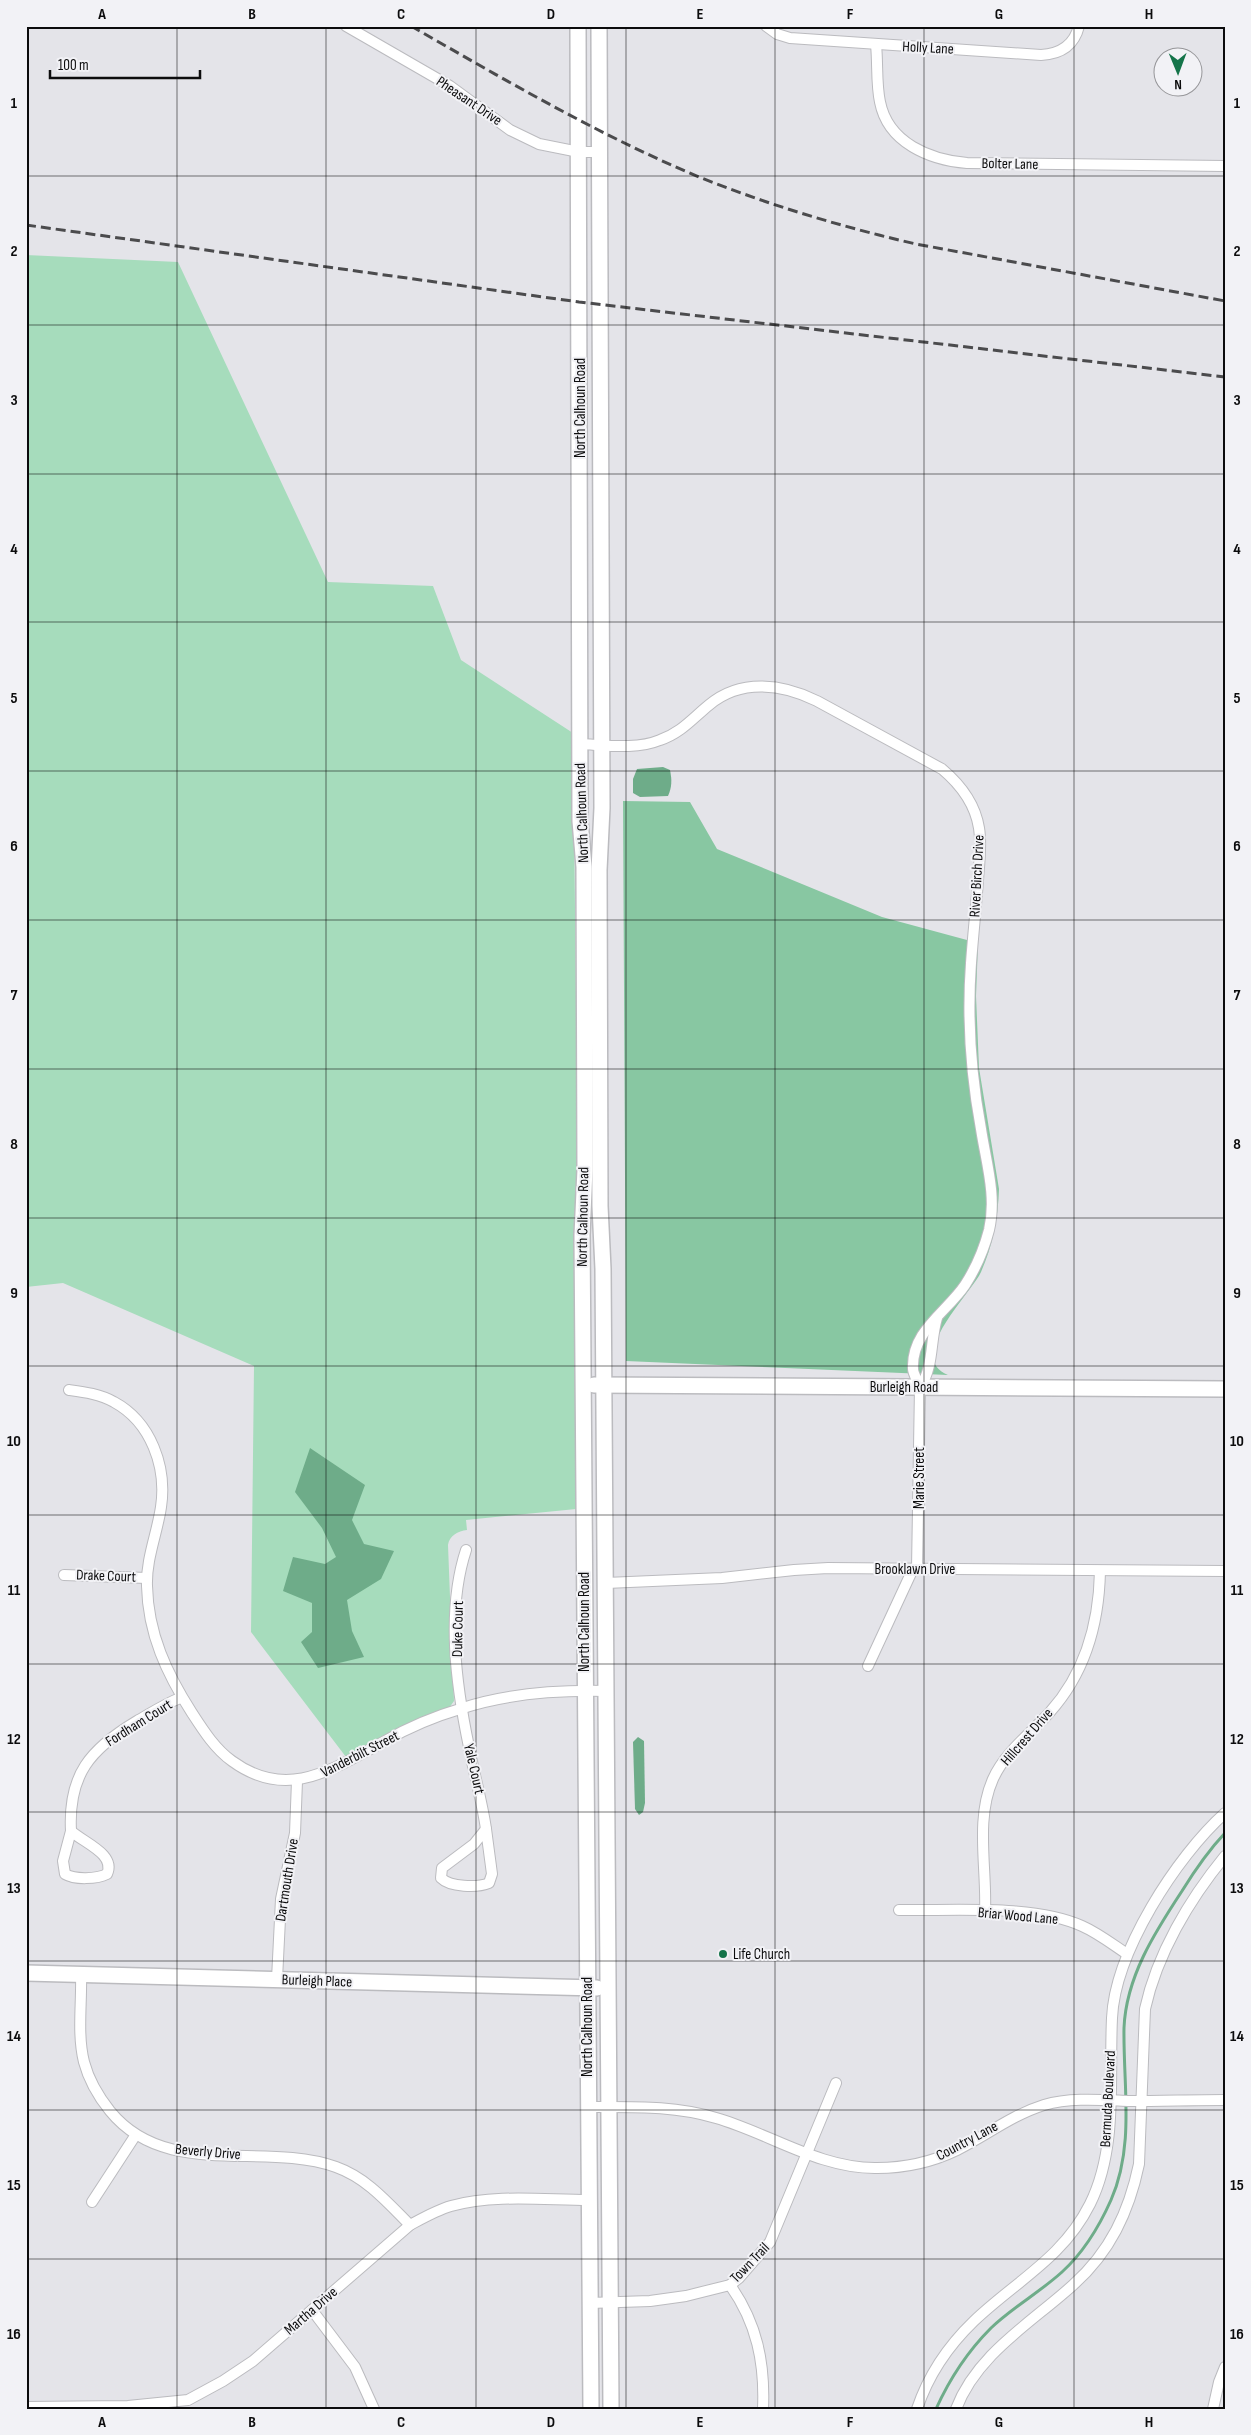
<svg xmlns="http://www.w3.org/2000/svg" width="1251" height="2435" font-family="'Sofia Sans Condensed',sans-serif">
<rect width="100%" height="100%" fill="#e4e4e9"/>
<path fill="#a6dcbc" d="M26,255L178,262L328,582L433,586L461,660L573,733L578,1169L575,1231L576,1509L466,1520L467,1530C458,1531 449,1536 448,1545L454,1701L449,1708L346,1757L251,1632L254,1366L63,1283L26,1287Z"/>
<path fill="#88c7a2" d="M623,801L690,802L717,849L882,917L978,943L976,996L979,1068L999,1189C998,1218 993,1245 981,1272C971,1294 904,1357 948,1375L626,1361Z"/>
<g fill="#6eac89">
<path d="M663,767L670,770C672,780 672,787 668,796L640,797L633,793V779L637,769Z"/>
<path d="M310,1448L365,1485L352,1520L364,1544L394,1551L381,1579L347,1600L352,1631L364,1657L318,1668L301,1642L312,1632V1603L283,1591L293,1557L325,1564L336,1557L322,1528L295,1492Z"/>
<path d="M638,1737L644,1741L645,1803L643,1812L639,1815L635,1809L633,1742Z"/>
</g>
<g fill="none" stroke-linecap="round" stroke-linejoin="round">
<path stroke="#6eac89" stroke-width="3" d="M936,2409C950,2378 967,2352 991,2328C1013,2307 1040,2292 1062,2272C1084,2252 1099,2227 1111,2200C1135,2145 1123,2086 1124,2028C1126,1977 1155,1932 1182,1891C1195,1870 1208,1851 1225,1833"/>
<g stroke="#bbbbbf" stroke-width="12">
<g id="street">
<path d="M346,26L450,86L510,130L539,144L579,152H599"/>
<path d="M766,26L777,34L790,38L1041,55C1060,54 1074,46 1079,26"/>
<path d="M876,45C878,63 876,84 880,102C888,143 930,160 967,163L1225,166"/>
<path d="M580,744C605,745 636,750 660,740C681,733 693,718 709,705C741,678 783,684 817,701L942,769C961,785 975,803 979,828C982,846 979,863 978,881C976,908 973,936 971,963C967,1018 971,1075 981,1129C986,1162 997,1196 989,1230C984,1249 976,1268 965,1285C947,1312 911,1331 913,1369C913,1374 918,1381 920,1387L917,1569"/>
<path d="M920,1387C934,1367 930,1341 937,1318"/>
<path d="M69,1390C84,1392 100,1394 114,1402C151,1422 167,1467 161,1507C157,1534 146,1559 147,1586C148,1634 167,1674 192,1713C203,1730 215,1749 232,1761C288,1802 334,1768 385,1741C409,1727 436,1716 463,1708C509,1693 558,1690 606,1691"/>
<path d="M466,1550C446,1611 456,1685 469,1747C474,1774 482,1801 486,1829"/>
<path d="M64,1575L147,1578"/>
<path d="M606,1583L722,1578L794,1570L828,1568L1225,1571"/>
<path d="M868,1666L913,1569"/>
<path d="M486,1829L492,1874L489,1883C477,1888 450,1887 441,1878L442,1868L474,1844Z"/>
<path d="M71,1831C68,1775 90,1749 137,1721C151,1713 165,1704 180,1698"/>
<path d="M71,1831C84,1843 116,1854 107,1874C97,1879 75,1880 65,1874L63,1861Z"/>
<path d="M899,1910C952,1911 1034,1904 1082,1926C1098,1933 1112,1944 1127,1954"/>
<path d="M985,1911C987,1869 975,1819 993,1779C1005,1752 1031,1733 1050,1712C1085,1673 1099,1623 1100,1571"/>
<path d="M81,1974C82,2003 77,2034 84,2062C89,2081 98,2096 110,2111C166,2180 262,2141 336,2167C367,2178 388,2203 410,2225"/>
<path d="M277,1979L281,1899L295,1833L297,1781"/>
<path d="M596,2107C637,2107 676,2106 716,2118C769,2133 820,2169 877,2168C904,2168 932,2162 957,2150C987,2135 1012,2115 1044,2105C1071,2097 1103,2100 1130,2101C1162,2101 1193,2100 1225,2100"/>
<path d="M92,2202L135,2136"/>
<path d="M730,2285C757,2323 765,2363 763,2409"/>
<path d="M590,2303L650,2301L686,2296L730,2285L739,2278L770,2242L836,2083"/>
<path d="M312,2310L355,2367L374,2409"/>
<path d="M26,2407L128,2406L188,2400L223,2381L253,2361L410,2225C423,2218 437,2210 451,2206C495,2194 544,2200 589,2200"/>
<path d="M917,2409C928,2376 949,2345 974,2321C1016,2281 1063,2258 1090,2204C1118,2148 1109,2078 1112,2018C1115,1952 1176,1857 1225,1813"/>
<path d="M956,2409C977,2354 1031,2323 1073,2285C1110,2252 1129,2212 1139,2164L1145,2009C1157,1954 1189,1900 1225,1856"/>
<path d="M1213,2409L1219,2382L1225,2367"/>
</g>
</g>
<g stroke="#bbbbbf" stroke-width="18">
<g id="secondary">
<path d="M578,26L580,821L584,867L585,1169L582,1235L591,2409"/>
<path d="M599,26L602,808L599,870L600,1206L603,1269L611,2409"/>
<path d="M594,1385L1225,1389"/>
<path d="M26,1973L597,1988"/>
</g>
</g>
<use href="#street" stroke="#fff" stroke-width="10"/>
<use href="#secondary" stroke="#fff" stroke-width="15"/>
<g stroke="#4b4b4d" stroke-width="3" stroke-dasharray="10 5" stroke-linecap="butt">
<path d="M411,26C505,80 599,135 699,177C769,205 842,227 916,244L1225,301"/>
<path d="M26,225L579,302L1225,377"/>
</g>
</g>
<path fill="none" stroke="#0c0c0d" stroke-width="1" stroke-opacity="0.55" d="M177,26V2409M326,26V2409M476,26V2409M626,26V2409M775,26V2409M924,26V2409M1074,26V2409M26,176H1225M26,325H1225M26,474H1225M26,622H1225M26,771H1225M26,920H1225M26,1069H1225M26,1218H1225M26,1366H1225M26,1515H1225M26,1664H1225M26,1812H1225M26,1961H1225M26,2110H1225M26,2259H1225"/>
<circle fill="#15744a" stroke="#f2f2f6" stroke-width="2" cx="723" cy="1954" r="5"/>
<g text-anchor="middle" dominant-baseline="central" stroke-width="4" stroke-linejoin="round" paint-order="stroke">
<g font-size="15" fill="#0c0c0d" stroke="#f2f2f6">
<text transform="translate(928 48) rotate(3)">Holly Lane</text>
<text transform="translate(469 101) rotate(34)">Pheasant Drive</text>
<text transform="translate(1010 164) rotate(1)">Bolter Lane</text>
<text transform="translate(580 408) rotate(-90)">North Calhoun Road</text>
<text transform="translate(582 813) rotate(-92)">North Calhoun Road</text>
<text transform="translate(977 876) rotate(-87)">River Birch Drive</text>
<text transform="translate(583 1217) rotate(-89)">North Calhoun Road</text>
<text x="904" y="1387">Burleigh Road</text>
<text transform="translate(919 1478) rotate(-90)">Marie Street</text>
<text x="915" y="1569">Brooklawn Drive</text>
<text transform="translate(106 1576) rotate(2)">Drake Court</text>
<text transform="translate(584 1622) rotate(-90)">North Calhoun Road</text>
<text transform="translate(458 1629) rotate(-89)">Duke Court</text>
<text transform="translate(139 1723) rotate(-32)">Fordham Court</text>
<text transform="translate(1027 1737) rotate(-49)">Hillcrest Drive</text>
<text transform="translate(360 1754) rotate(-27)">Vanderbilt Street</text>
<text transform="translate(474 1769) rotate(77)">Yale Court</text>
<text transform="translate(287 1880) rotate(-81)">Dartmouth Drive</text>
<text transform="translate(1018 1916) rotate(5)">Briar Wood Lane</text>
<text transform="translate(317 1981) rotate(2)">Burleigh Place</text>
<text transform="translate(587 2027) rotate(-90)">North Calhoun Road</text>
<text transform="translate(1108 2099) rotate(-87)">Bermuda Boulevard</text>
<text transform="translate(967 2141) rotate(-28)">Country Lane</text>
<text transform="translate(208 2152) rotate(5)">Beverly Drive</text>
<text transform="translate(750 2263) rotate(-46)">Town Trail</text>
<text transform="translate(311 2311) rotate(-41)">Martha Drive</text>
</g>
<g font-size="15" fill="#0c0c0d" stroke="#f2f2f6" text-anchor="start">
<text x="733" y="1954">Life Church</text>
</g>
</g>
<rect width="1251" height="2435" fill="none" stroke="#f2f2f6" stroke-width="55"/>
<g transform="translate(1178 72) rotate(179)"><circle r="24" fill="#f2f2f6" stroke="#969699"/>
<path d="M0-4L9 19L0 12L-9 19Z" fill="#15744a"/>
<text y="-8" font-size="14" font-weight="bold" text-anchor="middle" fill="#0c0c0d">N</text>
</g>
<path d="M50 70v8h150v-8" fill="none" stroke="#0c0c0d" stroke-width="2.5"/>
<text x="58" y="70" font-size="15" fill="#0c0c0d" stroke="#f2f2f6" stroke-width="4" paint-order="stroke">100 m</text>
<rect x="28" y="28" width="1196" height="2380" fill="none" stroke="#0c0c0d" stroke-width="2"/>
<g font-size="16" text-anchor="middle" font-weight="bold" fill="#0c0c0d">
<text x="102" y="19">A</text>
<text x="252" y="19">B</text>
<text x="401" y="19">C</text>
<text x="551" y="19">D</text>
<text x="700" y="19">E</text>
<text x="850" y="19">F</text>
<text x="999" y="19">G</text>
<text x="1149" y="19">H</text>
<text x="14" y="108">1</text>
<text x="1237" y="108">1</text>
<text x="14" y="256">2</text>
<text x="1237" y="256">2</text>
<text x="14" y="405">3</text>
<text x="1237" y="405">3</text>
<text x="14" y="554">4</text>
<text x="1237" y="554">4</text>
<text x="14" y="703">5</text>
<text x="1237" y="703">5</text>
<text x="14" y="851">6</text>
<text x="1237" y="851">6</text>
<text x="14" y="1000">7</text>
<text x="1237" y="1000">7</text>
<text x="14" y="1149">8</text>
<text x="1237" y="1149">8</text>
<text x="14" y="1298">9</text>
<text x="1237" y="1298">9</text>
<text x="14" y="1446">10</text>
<text x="1237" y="1446">10</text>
<text x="14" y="1595">11</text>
<text x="1237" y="1595">11</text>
<text x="14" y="1744">12</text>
<text x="1237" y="1744">12</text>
<text x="14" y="1893">13</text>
<text x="1237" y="1893">13</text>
<text x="14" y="2041">14</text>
<text x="1237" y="2041">14</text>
<text x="14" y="2190">15</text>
<text x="1237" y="2190">15</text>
<text x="14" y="2339">16</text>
<text x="1237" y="2339">16</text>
<text x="102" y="2427">A</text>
<text x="252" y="2427">B</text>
<text x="401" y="2427">C</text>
<text x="551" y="2427">D</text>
<text x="700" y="2427">E</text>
<text x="850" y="2427">F</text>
<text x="999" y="2427">G</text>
<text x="1149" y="2427">H</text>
</g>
</svg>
